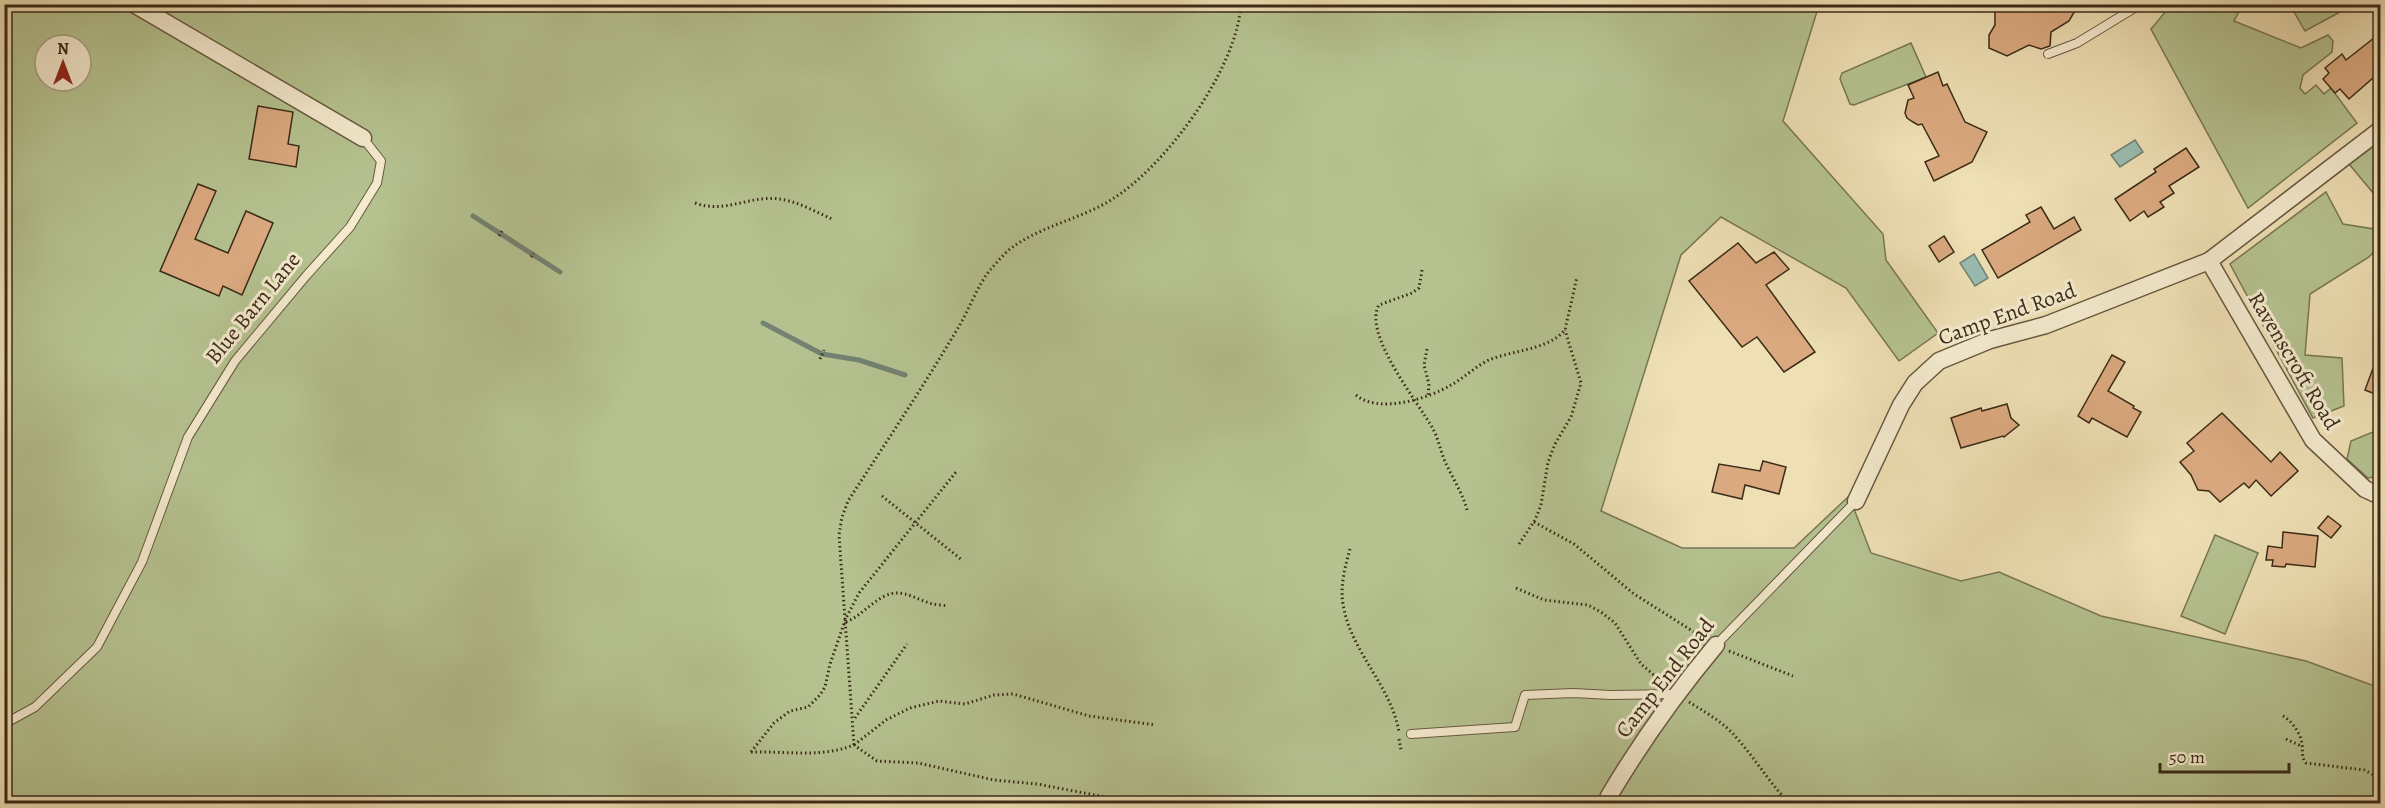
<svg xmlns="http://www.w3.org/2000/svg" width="2385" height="808" font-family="Alegreya,serif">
<rect width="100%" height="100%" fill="#eedfb4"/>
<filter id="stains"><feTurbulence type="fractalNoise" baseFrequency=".00333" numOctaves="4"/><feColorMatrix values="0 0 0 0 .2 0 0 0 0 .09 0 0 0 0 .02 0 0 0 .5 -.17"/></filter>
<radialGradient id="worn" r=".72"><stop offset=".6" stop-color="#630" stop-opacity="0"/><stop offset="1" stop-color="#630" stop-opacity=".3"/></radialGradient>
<g fill="#b5c290" stroke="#787654" stroke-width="1.5" fill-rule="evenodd">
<path d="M5,4L1819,5L1783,121L1883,234L1886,260L1938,333L1899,361L1846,288L1721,217L1681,255L1601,511L1682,548H1794L1849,496L1871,553L1961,581L1999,572L2101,616L2306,661L2380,688V804H5ZM45,45H81V81H45Z"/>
<path d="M2243,4L2234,21L2301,48L2328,35L2333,41L2332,52L2303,75L2300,88L2305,94L2316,85L2324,94L2331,88L2357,123L2248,208L2151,29L2171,5Z"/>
<path d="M2290,5H2353L2305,31Z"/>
<path d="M1911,43L1926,77L1854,105L1850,104L1840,79L1842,73Z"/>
<path d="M2380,130V194H2374L2344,158Z"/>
<path d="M2326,192L2343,224L2380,230V245L2369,257L2310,294L2305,355L2342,358L2344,406L2313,418L2230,264Z"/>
<path d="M2380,429V476L2368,478L2347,459L2351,441Z"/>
<path d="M2215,535L2258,553L2225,634L2181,616Z"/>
</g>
<g fill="#99bcaf" stroke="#738273" stroke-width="1.5">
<path d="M2135,140L2143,152L2120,167L2111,155Z"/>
<path d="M1974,254L1988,278L1975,286L1960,263Z"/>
</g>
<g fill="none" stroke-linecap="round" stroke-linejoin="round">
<g stroke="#738273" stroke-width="5">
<path d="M473,216L560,272"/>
<path d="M763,323L822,354L859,360L905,375"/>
</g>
</g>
<g fill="#dba97f" stroke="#3a2b18" stroke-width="1.5">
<path d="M1995,4H2079L2069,21L2051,32L2050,46L2041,49L2029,45L2007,56L1989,48V35L1995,25Z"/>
<path d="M2374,38L2380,45V83L2373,78L2349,99L2340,89L2335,93L2323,79L2329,73L2325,68L2342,54L2346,60Z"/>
<path d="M1938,72L1943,86L1947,84L1965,122L1987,132L1972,162L1934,181L1925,162L1939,156L1922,124L1918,125L1913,122L1907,118L1905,113L1908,100L1914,98L1908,85Z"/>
<path d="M258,106L293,112L288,144L299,146L296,167L249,159Z"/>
<path d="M2186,148L2199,167L2169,186L2174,193L2160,202L2164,207L2148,217L2144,211L2130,221L2115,199L2156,172L2154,169Z"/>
<path d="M198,184L216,191L195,239L228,253L246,211L273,223L242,295L223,286L219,296L160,271Z"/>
<path d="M2041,207L2054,229L2074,217L2081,230L1998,278L1982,250L2030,222L2026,215Z"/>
<path d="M1944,236L1954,252L1939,262L1929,246Z"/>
<path d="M1738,243L1756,263L1774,252L1789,269L1766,285L1815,352L1784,372L1757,337L1742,347L1689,281Z"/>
<path d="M2379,352H2380V396L2365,390Z"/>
<path d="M2112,355L2125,362L2108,391L2134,406L2133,408L2141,412L2127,437L2092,418L2089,423L2078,416Z"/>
<path d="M2007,404L2011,418L2019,425L2004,437L2003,436L1961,448L1951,418L1981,408L1982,411Z"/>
<path d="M2222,413L2271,462L2280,452L2298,471L2271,496L2256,480L2249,488L2244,483L2220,502L2209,491L2198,490L2191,475L2180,462L2194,451L2187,443Z"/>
<path d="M1763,461L1786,467L1779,494L1745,485L1742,499L1712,492L1719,464L1760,471Z"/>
<path d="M2328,516L2341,526L2331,538L2318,528Z"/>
<path d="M2283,532L2318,536L2315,567L2286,564L2285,567L2272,566L2273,560H2266L2268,546L2282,548Z"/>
</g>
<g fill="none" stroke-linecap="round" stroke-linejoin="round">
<g stroke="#67583f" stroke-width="10">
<g id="lane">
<path d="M2048,54L2077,43L2141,4"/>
<path d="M1716,645L1856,501"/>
<path d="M4,724L35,707L97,647L142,562L188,437L235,361L306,276L350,227L377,183L381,161L363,138"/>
<path d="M1411,734L1515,727L1525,695L1573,693L1611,695L1676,694"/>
</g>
</g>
<g stroke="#67583f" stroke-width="19">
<g id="street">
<path d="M134,4L363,138"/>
<path d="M2209,261L2313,440L2365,489L2380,496"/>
<path d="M1856,501L1901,405L1915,383L1939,361L1990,340L2046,325L2209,261L2380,130"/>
<path d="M1606,804L1609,796C1641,742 1676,693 1716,645"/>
</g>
</g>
<g stroke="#3a2b18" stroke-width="3" stroke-dasharray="1.5 3" stroke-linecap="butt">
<path d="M695,203C725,214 750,195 779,199C797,201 816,212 832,219"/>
<path d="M499,236L502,231"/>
<path d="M531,257L534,253"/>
<path d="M1422,270L1419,288L1412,293L1379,305C1362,334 1419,403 1433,429C1438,438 1440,449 1444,459C1451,476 1462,491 1467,510"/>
<path d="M1427,349L1424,365L1429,384L1428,396"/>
<path d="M820,359L824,350"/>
<path d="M1356,395C1378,414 1428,399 1451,385C1464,378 1476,366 1489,360C1513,350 1548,350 1565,330L1577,277"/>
<path d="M882,496L962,560"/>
<path d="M1534,522L1574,544L1634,594L1702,637"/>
<path d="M1519,544L1535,520L1541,505L1548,462L1555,444L1571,417L1581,383L1565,330"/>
<path d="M1350,549C1345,567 1340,586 1343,604C1350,651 1391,685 1399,732"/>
<path d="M1516,588L1544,600L1588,605L1601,612L1615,623L1641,664L1662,682"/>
<path d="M846,622C861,616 870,603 885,596C901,588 914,598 929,603C935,605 942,605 948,606"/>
<path d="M1729,651L1793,676"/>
<path d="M1689,702C1705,712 1723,722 1735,736C1754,757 1769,782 1789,803"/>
<path d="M2283,716C2292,721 2301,734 2302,744C2303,751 2301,757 2306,763L2364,770L2380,778"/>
<path d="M855,718L907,644"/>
<path d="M1399,739L1401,750"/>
<path d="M2286,739L2301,746"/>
<path d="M854,745L839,535L842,517L848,501C885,444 923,387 958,328C968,312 979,282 991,269C999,260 1007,250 1017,244C1046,225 1082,218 1111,200C1166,166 1237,69 1241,4"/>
<path d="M854,745L886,720L910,708L939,701L965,704L994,695L1013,694L1089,716L1156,725"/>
<path d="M751,752C786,751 821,758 854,745L877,761L918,763L994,780L1037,784L1142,804"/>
<path d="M751,752L774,723L790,711L808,707L820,695L825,687L830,664L846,618L859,593L956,472"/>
</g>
<use href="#lane" stroke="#f4eace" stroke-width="8"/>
<use href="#street" stroke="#f4eace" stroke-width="16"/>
</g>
<g text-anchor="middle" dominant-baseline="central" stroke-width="6" stroke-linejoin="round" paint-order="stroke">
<g font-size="22" fill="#3a2b18" stroke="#f4eace">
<text transform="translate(253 308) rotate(-51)">Blue Barn Lane</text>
<text transform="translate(2007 314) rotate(-20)">Camp End Road</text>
<text transform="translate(2294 361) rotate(59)">Ravenscroft Road</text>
<text transform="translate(1665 678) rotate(-52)">Camp End Road</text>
</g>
</g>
<rect width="2385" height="808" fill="none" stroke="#eedfb4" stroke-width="24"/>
<rect x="6" y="6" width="2373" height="796" fill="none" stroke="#3a2b18" stroke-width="3"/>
<rect x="12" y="12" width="2361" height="784" fill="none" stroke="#3a2b18" stroke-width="1.5"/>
<g transform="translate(63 63)"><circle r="28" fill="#f4eace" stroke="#aa9e85" stroke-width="1.5"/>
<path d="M0-4.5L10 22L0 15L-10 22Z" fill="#8f2418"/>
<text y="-9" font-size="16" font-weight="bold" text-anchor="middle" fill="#3a2b18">N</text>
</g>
<path d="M2160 763v9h129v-9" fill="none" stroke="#3a2b18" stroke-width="3"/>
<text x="2169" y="763" font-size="18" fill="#3a2b18" stroke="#f4eace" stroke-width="4.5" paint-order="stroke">50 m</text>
<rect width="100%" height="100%" filter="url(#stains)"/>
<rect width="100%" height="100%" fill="url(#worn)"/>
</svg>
